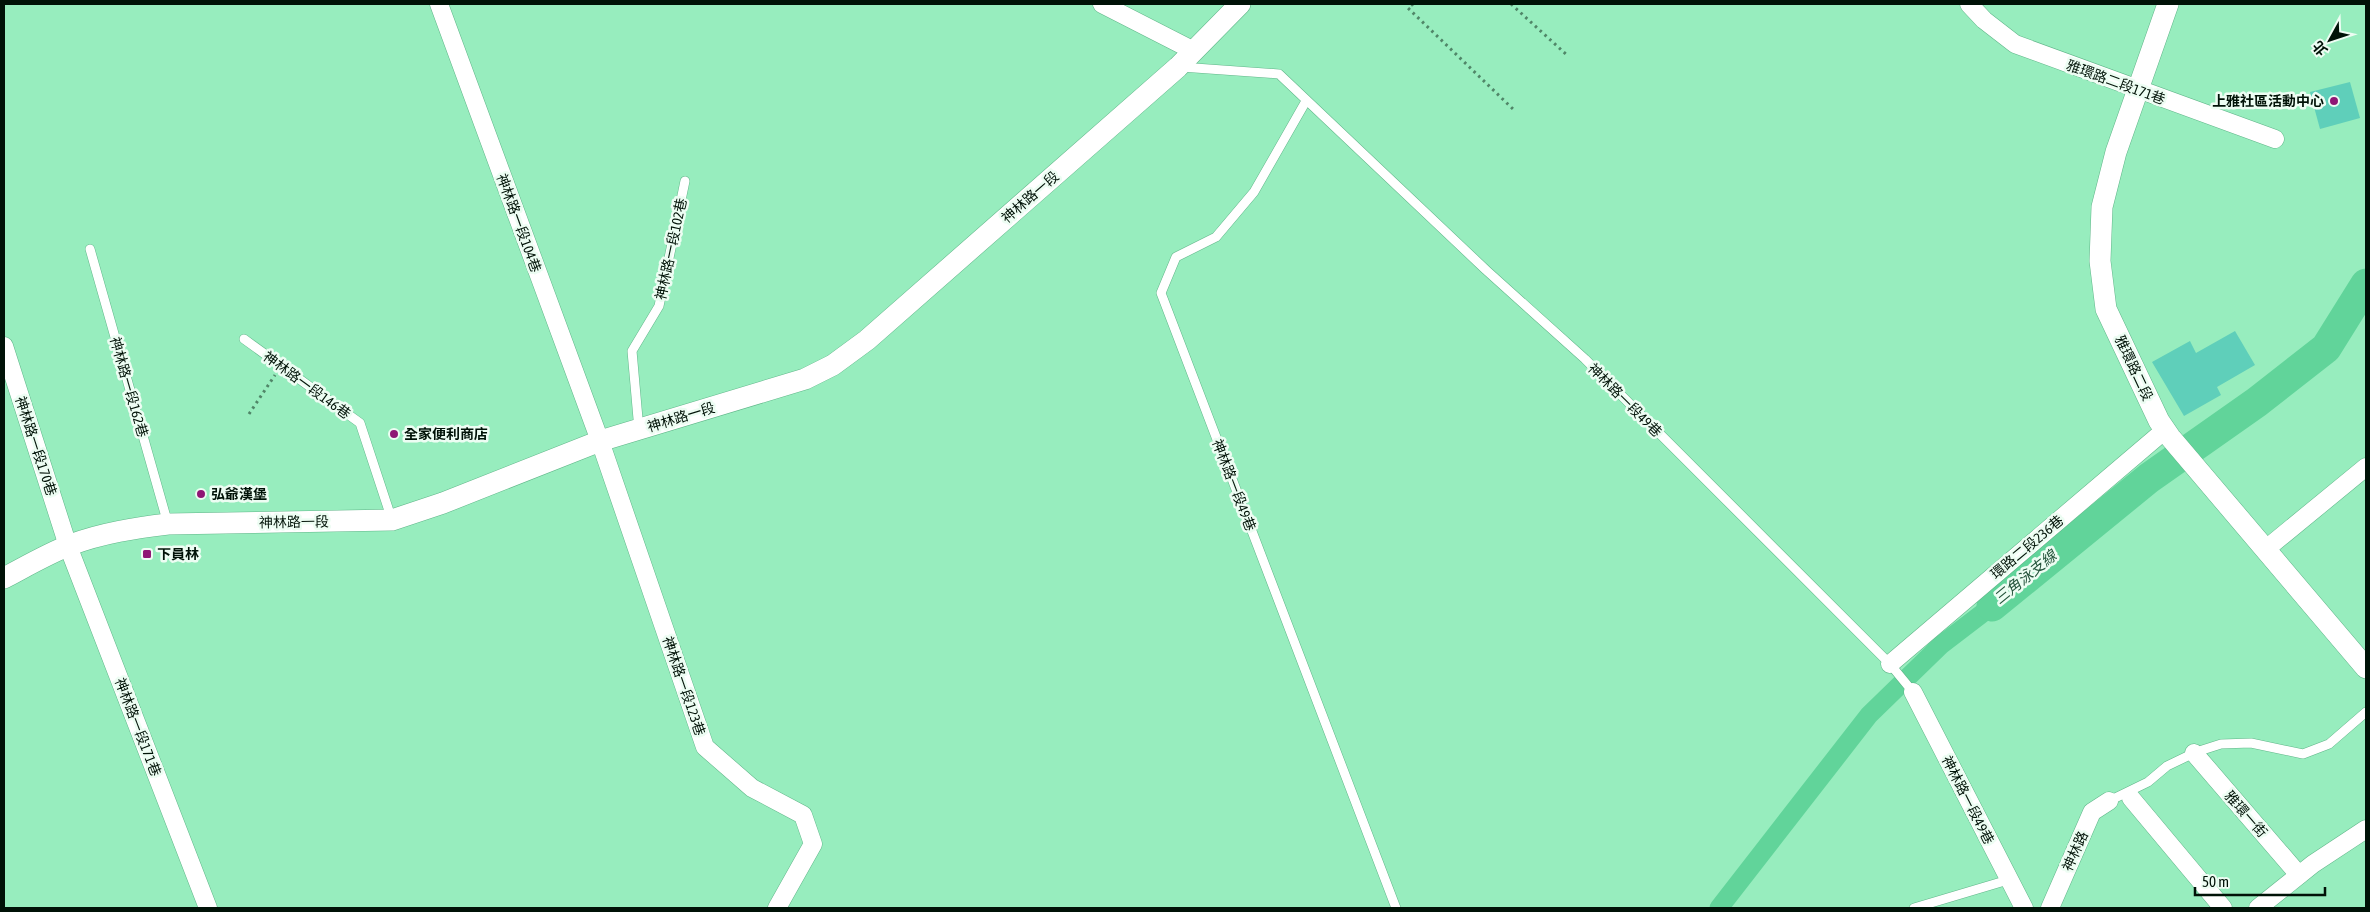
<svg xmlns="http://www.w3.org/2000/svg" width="2370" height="912" font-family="'Asap Condensed','Noto Sans TC',sans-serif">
<rect width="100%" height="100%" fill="#97edbe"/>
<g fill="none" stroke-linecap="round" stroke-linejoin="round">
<path stroke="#61d49a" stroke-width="19" d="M1719,908L1869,715L1941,645L1992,606"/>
<path stroke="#61d49a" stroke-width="31" d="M1992,606L2149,478L2257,402L2326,348L2366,284"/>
</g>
<g fill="#5fcfba">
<path d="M2350,82L2360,118L2320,129L2310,92Z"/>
<path d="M2235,331L2255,365L2217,387L2221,395L2184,416L2152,362L2190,341L2196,353Z"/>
</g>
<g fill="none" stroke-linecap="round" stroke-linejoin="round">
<g stroke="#60b689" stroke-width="10">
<g id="service">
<path d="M1181,67L1279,74L1486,270L1585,359L1890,664L1913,692"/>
<path d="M1306,101L1254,192L1216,237L1176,257L1161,293L1396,908"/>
<path d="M90,249L168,524"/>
<path d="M244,339L360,423L392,520"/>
<path d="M639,430L632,351L659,306L685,181"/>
<path d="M2109,801L2148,782L2167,766L2196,752L2221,744L2251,743L2303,754L2329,744L2366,712"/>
<path d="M1914,908L2008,880"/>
</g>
</g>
<g stroke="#60b689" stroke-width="19">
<g id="minor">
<path d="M439,4L600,441L705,747L752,788L803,815L813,844L777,908"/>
<path d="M1102,4L1194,51"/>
<path d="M1969,4L1984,20L2015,44L2275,139"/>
<path d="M4,346L68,546L208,908"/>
<path d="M2266,549L2366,467"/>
<path d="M1890,664L2165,430"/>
<path d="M1913,692L2024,908"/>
<path d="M2194,753L2299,875"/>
<path d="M2131,798L2223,908"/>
<path d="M2050,908L2092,812L2109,801"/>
<path d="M2258,908L2313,864L2366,829"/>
</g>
</g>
<g stroke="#60b689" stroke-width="22">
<g id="tertiary">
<path d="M2168,4L2116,152L2102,207L2100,261L2106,309L2159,421L2170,437L2366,668"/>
<path d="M4,578C25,567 47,554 70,545C102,533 135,528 168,524L392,520L443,503L600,441L805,379L833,365L867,340L1178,67L1240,4"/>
</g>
</g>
<g stroke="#508668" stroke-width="3" stroke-dasharray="2.5 4" stroke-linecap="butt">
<path d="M1413,4L1408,8L1514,110"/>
<path d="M1511,4L1568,56"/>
<path d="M249,414L275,375"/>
</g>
<use href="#service" stroke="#fff" stroke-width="9"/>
<use href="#minor" stroke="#fff" stroke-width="18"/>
<use href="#tertiary" stroke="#fff" stroke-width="21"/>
</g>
<g fill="#8f1775" stroke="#edfdf3" stroke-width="2">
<circle cx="2334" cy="101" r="5"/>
<circle cx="394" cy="434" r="5"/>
<circle cx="201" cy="494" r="5"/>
<rect x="142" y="549" width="10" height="10" rx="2.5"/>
</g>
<g text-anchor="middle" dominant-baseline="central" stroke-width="5" stroke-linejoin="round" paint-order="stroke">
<g font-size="14" fill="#001207" stroke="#edfdf3">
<text transform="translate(2116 82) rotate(20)">雅環路二段171巷</text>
<text transform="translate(1030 197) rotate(-41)">神林路一段</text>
<text transform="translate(519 223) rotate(70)">神林路一段104巷</text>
<text transform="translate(671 249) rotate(-78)">神林路一段102巷</text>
<text transform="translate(2134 368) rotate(65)">雅環路二段</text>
<text transform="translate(307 385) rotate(36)">神林路一段146巷</text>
<text transform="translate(129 387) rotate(74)">神林路一段162巷</text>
<text transform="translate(1625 400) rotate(45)">神林路一段49巷</text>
<text transform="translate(681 417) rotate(-17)">神林路一段</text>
<text transform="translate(36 446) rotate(72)">神林路一段170巷</text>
<text transform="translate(1234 485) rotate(69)">神林路一段49巷</text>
<text transform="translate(294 522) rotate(-1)">神林路一段</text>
<text transform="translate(2027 547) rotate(-40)">環路二段236巷</text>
<text transform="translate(684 686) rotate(71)">神林路一段123巷</text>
<text transform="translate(138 727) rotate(69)">神林路一段171巷</text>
<text transform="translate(1968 800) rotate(63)">神林路一段49巷</text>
<text transform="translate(2246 814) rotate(49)">雅環一街</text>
<text transform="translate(2075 851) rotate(-66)">神林路</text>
</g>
<g font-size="14" font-weight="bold" fill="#001207" stroke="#edfdf3" text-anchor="start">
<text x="2324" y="101" text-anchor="end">上雅社區活動中心</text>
<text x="404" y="434">全家便利商店</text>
<text x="211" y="494">弘爺漢堡</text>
<text x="157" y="554">下員林</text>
</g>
<g font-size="15" font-style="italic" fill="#24533b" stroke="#edfdf3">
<text transform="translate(2025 577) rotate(-39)">三角泳支線</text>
</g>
</g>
<rect width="2370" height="912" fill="none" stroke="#001207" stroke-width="10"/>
<g transform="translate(2330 40) rotate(230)" stroke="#edfdf3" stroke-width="4" paint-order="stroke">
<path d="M0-4L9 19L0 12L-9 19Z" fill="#001207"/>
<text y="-8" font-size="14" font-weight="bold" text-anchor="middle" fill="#001207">北</text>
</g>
<path d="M2195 887v8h130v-8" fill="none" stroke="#001207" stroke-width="2.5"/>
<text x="2202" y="887" font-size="15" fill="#001207" stroke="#edfdf3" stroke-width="4" paint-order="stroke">50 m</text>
</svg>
